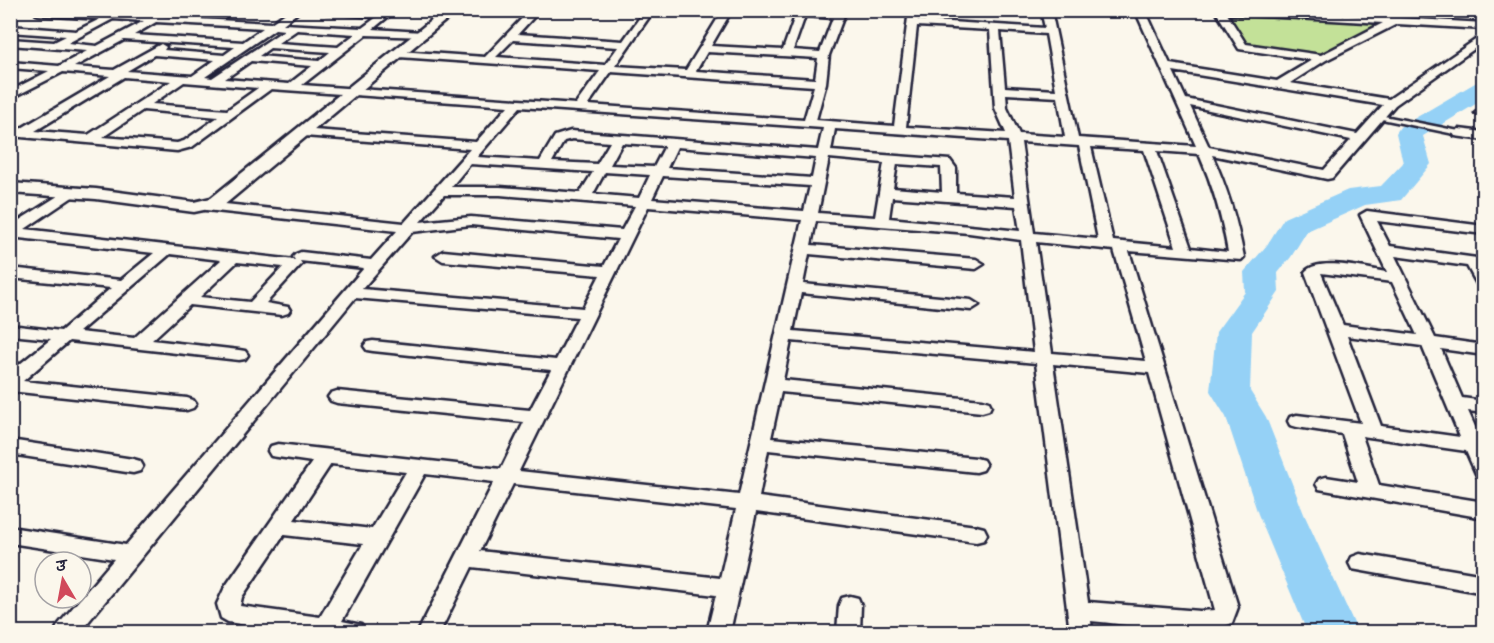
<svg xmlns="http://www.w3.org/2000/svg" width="1494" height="643" font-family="Kalam,'Playpen Sans Deva',sans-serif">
<rect width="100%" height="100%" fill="#fbf7ec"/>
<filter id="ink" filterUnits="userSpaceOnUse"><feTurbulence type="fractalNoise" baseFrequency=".0167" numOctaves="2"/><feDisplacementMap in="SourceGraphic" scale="12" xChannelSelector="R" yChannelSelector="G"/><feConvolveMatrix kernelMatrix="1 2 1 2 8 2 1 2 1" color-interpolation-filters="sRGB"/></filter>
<g filter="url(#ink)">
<path fill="#c3e198" stroke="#72826a" stroke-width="1.5" d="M1219,11L1389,21L1323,59L1243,48Z"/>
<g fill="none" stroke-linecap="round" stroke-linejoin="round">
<path fill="#95d1f6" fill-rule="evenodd" d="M1484,81V99L1423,136L1431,164L1401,200L1365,205L1307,231L1291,257L1278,273L1279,292L1252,332L1250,391L1266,417L1304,514L1358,632H1307L1258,514L1226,417L1210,391L1216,332L1245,292L1244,272L1267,245L1284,218L1348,190L1381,186L1403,163L1396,133L1400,127L1475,83Z"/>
<g stroke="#22223b" stroke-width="5">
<path id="service" d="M1379,115L1459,131L1462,133L1459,135L1377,118L1376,117Z"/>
</g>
<g stroke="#22223b" stroke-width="5">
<g id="minor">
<path d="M35,10L271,23L290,10H301L283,24L362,28L377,17L326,13L322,10H396L373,29L422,32L427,35L426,37L366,35L302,85L576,104L600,71L399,57L394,54L399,51L485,57L530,10H540L518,34L623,41L645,10H654L615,66L686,70L723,10H732L711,46L783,50L795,16L757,10L835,13L836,10H846L829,55L826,83L816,120L894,126L909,10H919L918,20L1045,28L1041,10H1051L1078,138L1196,146L1135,10H1145L1170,64L1277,81L1312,60L1239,49L1215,10H1261L1484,23V29L1397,24L1326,60L1290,83L1389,99L1484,34V42L1395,105L1332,178L1327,179L1212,155C1228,189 1237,221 1244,257L1241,260L1129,251L1238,607L1232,623C1201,639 1128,624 1091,621L1092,632H1070L1036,363L791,341L783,380L982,400L989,402L991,406L989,410L982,412L781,392L771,438L976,458L983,460L986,465L983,470L976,472L768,450L759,497L976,526L984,528L987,534L984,540L976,542L756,512L730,632H707L716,595L472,567L440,632H418L494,482L425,474L342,621L361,625L364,632H290L228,622L221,618L217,604L225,587L312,462L271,456L268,451L271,446L278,444L501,469L524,422L337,403L331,401L328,397L331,393L337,391L530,410L551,370L373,351L367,350L364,346L367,342L373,341L556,360L578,317L355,298L80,632H55L58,625L114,559L10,543V527L126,545L364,268L300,261L302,264L299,267L266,303L288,307L290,310L288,313L282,315L190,305L152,340L239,350L245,351L248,355L245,359L239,360L69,341L23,381L187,398L193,400L196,404L193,408L187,410L10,391V372L51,339L10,335V325L61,331L111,288L10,278V268L121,280L154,253L10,237V226L69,189L76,193L74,196L25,229L295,260L293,257L296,254L301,252L371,260L397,231L206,210L199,206L206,202L404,223L470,149L304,136L298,132L300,129L476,142L508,106L271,89L192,147L177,151L10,136V128L20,129L110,76L63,72L10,99V91L49,71L10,68V62L59,66L87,51L10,45V39L54,42L66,36L10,32V26L76,31L100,19L39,15L36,14ZM1227,14L1383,23L1321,55L1246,44ZM805,16L833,18L820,52L793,50ZM113,19L144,21L97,46L68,43ZM156,22L263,28L243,42L134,35ZM917,26L990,30L995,108L1006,133L906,127ZM275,29L284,30L212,78L205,77ZM297,30L355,34L338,47L278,43ZM1000,31L1046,34L1056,90L1005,87ZM124,40L235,47L224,55L164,50L166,47L161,44L114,70L74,67ZM513,40L618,47L605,65L496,57ZM270,48L330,52L319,61L259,56ZM707,52L818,58L815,79L696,71ZM154,55L215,60L192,76L127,71ZM251,61L312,66L289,84L225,79ZM1173,71L1383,105L1357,134L1186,99ZM611,72L814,86L804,120L588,105ZM124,77L171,81L88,135L35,131ZM184,82L258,88L227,110L152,104ZM1006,94L1058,97L1065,137L1019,134L1007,108ZM1190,106L1351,140L1324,170L1209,147ZM520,107L823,128L818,150L571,131L555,136L540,161L477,157ZM143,110L218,117L184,141L177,143L103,137ZM835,129L1008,141L1015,197L956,193V168L950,160L831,151ZM572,139L610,142L597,164L552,162L564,141ZM1021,142L1079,146L1098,239L1034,233ZM622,143L665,146L654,167L610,165ZM677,147L816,158L812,178L667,168ZM1091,147L1144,150L1176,247L1113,241ZM1157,151L1199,154C1213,186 1222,217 1228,252L1191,248ZM829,158L884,163L875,217L818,213ZM470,164L593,172L580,193L500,187H451ZM897,164L941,167L942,192L893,188ZM605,172L650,175L639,198L593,194ZM663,176L810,186L804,211L652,199ZM444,195H500L635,206L622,230L471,217L420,222ZM892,197L1016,206L1020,231L889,218ZM648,207L802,220L739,495L519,471ZM816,221L969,233L1021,240L1034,352L793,331L801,293L971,310L979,305L971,300L803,284L809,254L976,269L984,264L976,259L811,245ZM471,225L618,239L604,266L443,251L435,256L443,261L600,275L583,308L362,289L412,232ZM1036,242L1114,250L1146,361L1052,353ZM170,254L221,260L134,338L79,332ZM237,262L283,267L250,302L200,297ZM1053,364L1149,373L1215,610L1200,611L1088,602ZM331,464L406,472L372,529L294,520ZM513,484L736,509L720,578L480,551ZM284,535L363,544L320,617L240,606L242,597Z"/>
<path d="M1481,109H1484V117L1475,113Z"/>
<path d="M1459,129L1484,132V140L1455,136L1453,133Z"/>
<path d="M1367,211L1484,226V234L1377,221L1390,246L1484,259V288L1478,286L1467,266L1395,256L1435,338L1484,345V355L1441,349L1462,398L1484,401V413L1468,411L1484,447V478L1477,476L1466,451L1362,436L1379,485L1484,502V518L1319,489L1316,484L1319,479L1326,477L1358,482L1342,434L1297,427L1290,425L1288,421L1290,417L1297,415L1361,423L1305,272C1317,256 1368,269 1387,272L1360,215ZM1321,273L1392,282L1417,335L1343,325ZM1347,336L1422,346L1460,437L1381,426Z"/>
<path d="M10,440L133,459L140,461L143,466L140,471L133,473L10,454Z"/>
<path d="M1360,554L1484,575V593L1352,569L1349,563L1352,557Z"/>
<path d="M850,596L858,598L861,605L860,632H837L839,605L842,598Z"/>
</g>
</g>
<g stroke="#22223b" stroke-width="5">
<path id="tertiary" d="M444,10H458L223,206L194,212L96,199L10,193V183L96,189L194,202L211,198Z"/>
</g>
<use href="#service" fill="#fbf7ec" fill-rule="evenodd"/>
<use href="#minor" fill="#fbf7ec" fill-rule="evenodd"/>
<use href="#tertiary" fill="#fbf7ec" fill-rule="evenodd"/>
</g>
</g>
<rect width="1494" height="643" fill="none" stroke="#fbf7ec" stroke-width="36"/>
<rect x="18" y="18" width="1458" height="607" fill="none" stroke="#22223b" stroke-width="2" filter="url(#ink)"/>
<g transform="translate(63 580) rotate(350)"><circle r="28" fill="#fbf7ec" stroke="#a4a2a5" stroke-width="1.5"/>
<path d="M0-4.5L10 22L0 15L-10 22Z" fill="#d1495b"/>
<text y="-9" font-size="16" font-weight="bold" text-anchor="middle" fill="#22223b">उ</text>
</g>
</svg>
